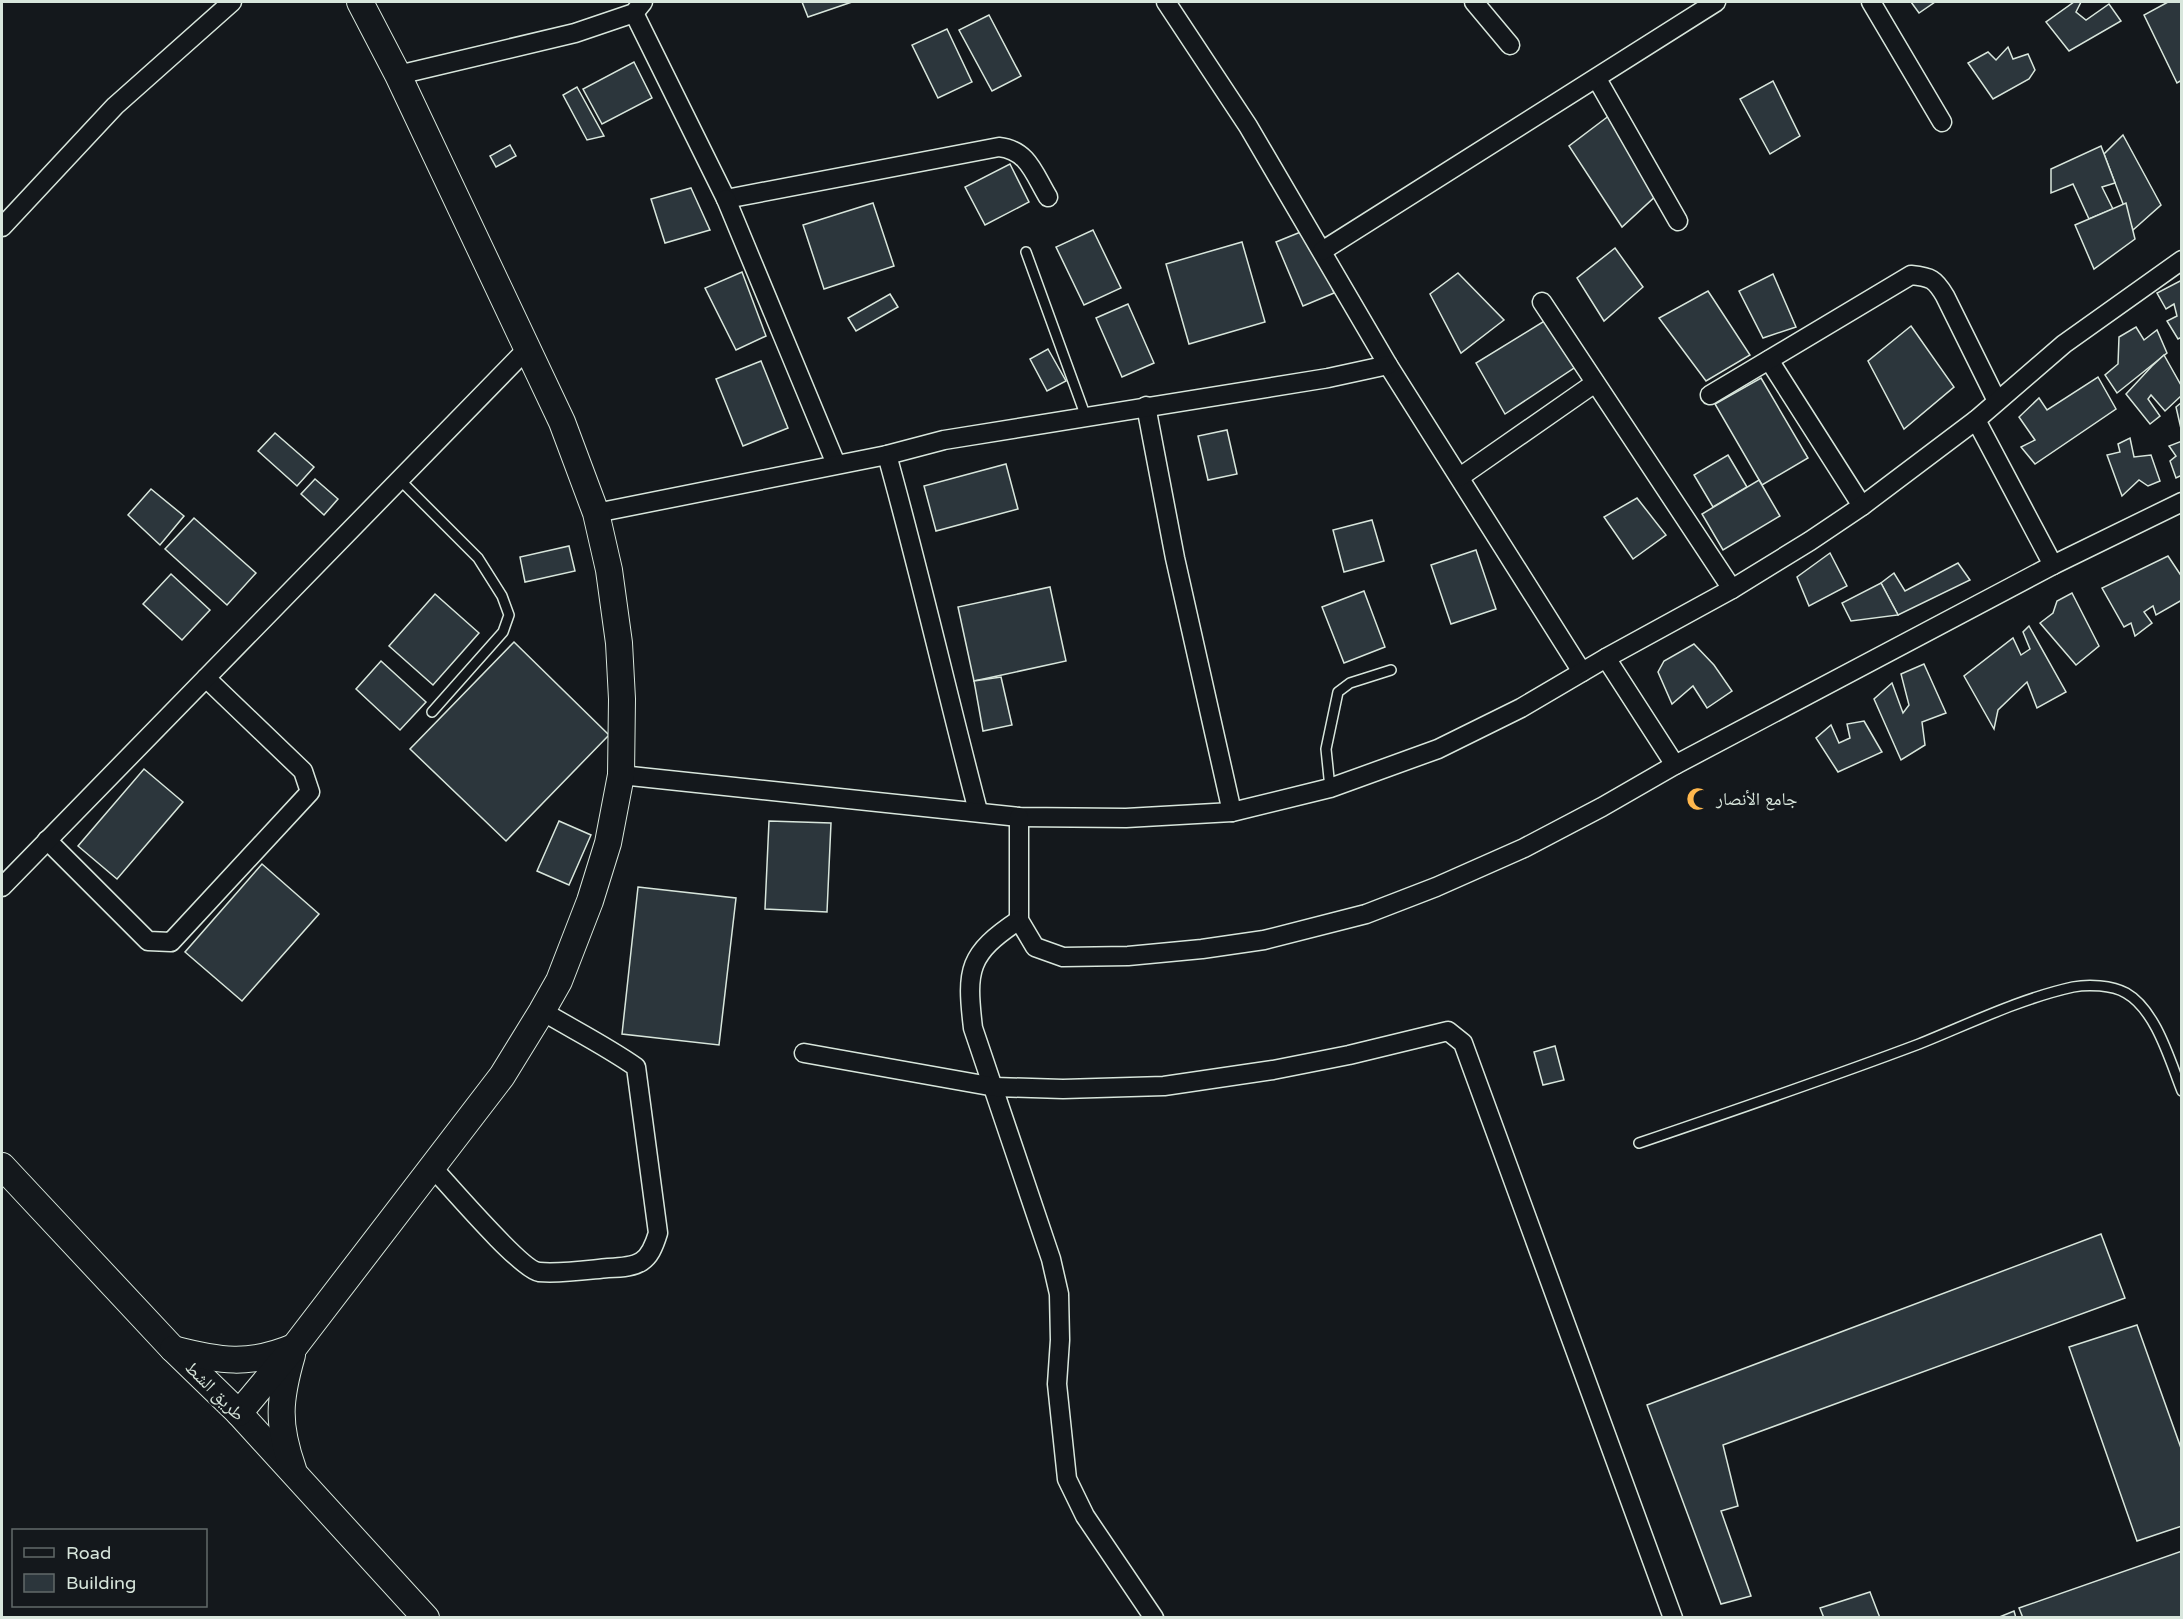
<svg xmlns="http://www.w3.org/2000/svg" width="2183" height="1619" font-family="'Varela Round','Noto Naskh Arabic',sans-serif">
<rect width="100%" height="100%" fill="#14181c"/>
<g fill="#2c363c" stroke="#d8e6dc" stroke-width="1.5">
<path d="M802,2H852L808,17Z"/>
<path d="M1911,2H1935L1919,13Z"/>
<path d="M2074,2H2081L2076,12L2086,20L2109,4L2121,21L2069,51L2046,22Z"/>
<path d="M2168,2H2182V80L2177,83L2144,15Z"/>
<path d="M989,15L1021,76L992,91L959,30Z"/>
<path d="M947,29L972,82L938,98L912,45Z"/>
<path d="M2008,47L2013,59L2028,54L2035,70L2029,79L1993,99L1968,63L1988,52L1996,60Z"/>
<path d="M634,62L652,98L602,124L583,89Z"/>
<path d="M1773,81L1800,136L1770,154L1740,99Z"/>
<path d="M577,87L604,136L587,140L563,95Z"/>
<path d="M1610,115L1659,193L1622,227L1569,146Z"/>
<path d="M2123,135L2161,205L2133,230L2104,154Z"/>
<path d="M510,145L516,156L496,167L490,156Z"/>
<path d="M2101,146L2115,183L2102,187L2113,209L2089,219L2073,184L2051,193V169Z"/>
<path d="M1010,164L1029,202L985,225L965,187Z"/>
<path d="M691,188L710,230L665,243L651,199Z"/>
<path d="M873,203L894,266L824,289L803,225Z"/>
<path d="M2126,203L2135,239L2094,269L2075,225Z"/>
<path d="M1308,229L1334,293L1303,306L1276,242Z"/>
<path d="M1093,230L1121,288L1084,305L1056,247Z"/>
<path d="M1242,242L1265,322L1189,344L1166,264Z"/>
<path d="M1615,248L1643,287L1604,321L1577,278Z"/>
<path d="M742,272L766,336L736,350L705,288Z"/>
<path d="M1458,273L1504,320L1461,353L1430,294Z"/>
<path d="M1773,274L1796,327L1763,338L1739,291Z"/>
<path d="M2182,280V337L2178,339L2167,321L2177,316L2174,304L2166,309L2157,293Z"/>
<path d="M1708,291L1750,355L1706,381L1659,318Z"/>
<path d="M890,294L898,307L856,331L848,318Z"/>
<path d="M1128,304L1154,363L1122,377L1096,318Z"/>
<path d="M1546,320L1577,366L1505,414L1476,363Z"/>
<path d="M1911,326L1954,387L1904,429L1868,361Z"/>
<path d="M2136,327L2144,340L2157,330L2167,353L2117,393L2105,375L2118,364L2119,337Z"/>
<path d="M1048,349L1066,381L1047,391L1030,359Z"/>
<path d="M2164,355L2182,387V395L2165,411L2151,395L2148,399L2160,416L2150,424L2126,394L2152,366Z"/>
<path d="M761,361L788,428L743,446L716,379Z"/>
<path d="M2098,377L2116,409L2035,464L2021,447L2035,440L2019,417L2039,398L2047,410Z"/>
<path d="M1761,378L1808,458L1762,485L1715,404Z"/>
<path d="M2182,402V433L2176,407Z"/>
<path d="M1227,430L1237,474L1208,480L1198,436Z"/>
<path d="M275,433L314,467L297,486L258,451Z"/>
<path d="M2130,438L2134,457L2151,455L2160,481L2148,486L2139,480L2122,496L2107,455L2120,452L2118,444Z"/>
<path d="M2182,441V475L2176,478L2170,461L2176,456L2169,446Z"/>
<path d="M1728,455L1747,487L1713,507L1694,475Z"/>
<path d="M1006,464L1018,509L936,531L924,486Z"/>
<path d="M315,479L338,499L324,515L301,494Z"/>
<path d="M1759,480L1780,516L1723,550L1702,514Z"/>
<path d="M151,489L184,516L160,545L128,515Z"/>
<path d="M1637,498L1666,535L1633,559L1604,517Z"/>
<path d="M194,518L256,573L227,605L165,549Z"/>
<path d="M1372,520L1384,561L1344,572L1333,530Z"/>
<path d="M569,546L575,571L525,582L520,557Z"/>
<path d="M1476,550L1496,609L1451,624L1431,565Z"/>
<path d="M1830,553L1847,586L1809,606L1797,577Z"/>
<path d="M2168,556L2182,577V600L2156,615L2153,606L2144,612L2152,623L2135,636L2131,623L2124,627L2102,588Z"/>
<path d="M1958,563L1970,580L1898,615L1881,583L1894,573L1905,591Z"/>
<path d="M171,574L210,610L182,640L143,604Z"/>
<path d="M1881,583L1898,615L1851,621L1842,603Z"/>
<path d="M1050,587L1066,661L974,681L958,607Z"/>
<path d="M1364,591L1385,647L1344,663L1322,607Z"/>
<path d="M2072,593L2099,646L2076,665L2040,623L2053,613L2057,601Z"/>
<path d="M435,594L479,633L433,685L389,646Z"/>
<path d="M2029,626L2066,692L2037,708L2027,682L1998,710L1994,729L1964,676L2013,638L2021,655L2030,649L2023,632Z"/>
<path d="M514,642L609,735L506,841L410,749Z"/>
<path d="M1694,644L1714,665L1732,691L1707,708L1693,686L1672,704L1658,672L1664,661Z"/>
<path d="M381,661L426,702L400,730L356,689Z"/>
<path d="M1924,664L1946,713L1922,722L1925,745L1901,760L1874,699L1892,683L1903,713L1909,705L1901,674Z"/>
<path d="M1001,677L1012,725L983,731L974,681Z"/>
<path d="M1864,721L1882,752L1838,772L1816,738L1831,725L1839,743L1850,738L1847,724Z"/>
<path d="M144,769L183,802L117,879L78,846Z"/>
<path d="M559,821L591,835L569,885L537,871Z"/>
<path d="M769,821L831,823L827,912L765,909Z"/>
<path d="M262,864L319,914L242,1001L185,952Z"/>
<path d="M638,887L736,898L719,1045L622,1034Z"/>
<path d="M1555,1046L1564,1080L1543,1085L1534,1052Z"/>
<path d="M2101,1234L2125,1298L1723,1445L1738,1506L1721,1511L1751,1596L1721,1604L1647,1405Z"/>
<path d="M2137,1325L2182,1451V1526L2137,1541L2069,1347Z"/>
<path d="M2182,1551V1618H2023L2019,1608Z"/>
<path d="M1870,1592L1880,1618H1824L1820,1608Z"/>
<path d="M2014,1611L2016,1618H1997Z"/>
</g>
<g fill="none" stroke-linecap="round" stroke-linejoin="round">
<g stroke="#d8e6dc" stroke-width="12">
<g id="lane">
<path d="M1026,252L1086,417"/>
<path d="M400,480L478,558L502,596L509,615L503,632L432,712"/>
<path d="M1330,788L1326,749L1338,692L1350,683L1391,670"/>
<path d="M1639,1143C1733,1111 1826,1079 1919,1044C1969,1024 2019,999 2073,987C2088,984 2112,985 2126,993C2156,1010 2170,1061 2182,1091"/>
</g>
</g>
<g stroke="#d8e6dc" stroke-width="21">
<g id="street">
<path d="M1166,2L1248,126L1388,365L1582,672"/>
<path d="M1474,2L1510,45"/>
<path d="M1871,2L1942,122"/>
<path d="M634,13L726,199L999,147C1028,150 1034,174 1048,197"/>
<path d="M398,75L575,33L634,13L643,2"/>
<path d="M1597,79L1678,221"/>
<path d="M726,199L836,464"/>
<path d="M2,227L115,106L232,2"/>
<path d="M1322,251L1716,2"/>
<path d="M1542,302L1732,589"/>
<path d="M1769,360L1862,506"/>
<path d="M1710,395L1911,275C1931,277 1935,279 1945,296L1997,401"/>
<path d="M1146,406L1175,558L1232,812"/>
<path d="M1976,420L2053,565"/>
<path d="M887,455C920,573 947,693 978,811"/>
<path d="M1460,477L1595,383"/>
<path d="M596,513L887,455L944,440L1328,378L1388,365"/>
<path d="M1606,658L1675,765"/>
<path d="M621,775L1019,817L1126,818L1232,812L1330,788L1438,749L1521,708L1606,658L1732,589L1810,541L1862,506L1976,420L2064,344L2182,260"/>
<path d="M1019,817V920L1035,947L1063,957L1128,956L1202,949L1264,940L1366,914L1436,887L1524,848L1602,807L1675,765L2053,565L2182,502"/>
<path d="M47,840L148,941L171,942L310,792L303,771L206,678"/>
<path d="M2,887L527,349"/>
<path d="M1019,920C968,954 966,969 973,1028L1051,1259L1059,1294L1060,1340L1057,1384L1067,1479L1085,1516L1154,1618"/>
<path d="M804,1053L995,1087L1063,1089L1164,1086L1273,1070L1349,1055L1448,1031L1463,1043L1673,1618"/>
<path d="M432,1167C448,1184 521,1270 539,1272C560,1274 587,1270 608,1268C640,1267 649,1263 658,1233L636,1067C606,1046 574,1030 542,1011"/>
</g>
</g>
<g stroke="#d8e6dc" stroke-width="28">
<g id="secondary">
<path d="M2,1166L173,1349L239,1413L426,1618"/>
<path d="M173,1349C219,1361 249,1366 294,1347"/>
<path d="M292,1355C279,1400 277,1424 293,1469"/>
<path d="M239,1413L295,1346L502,1076L542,1011L559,981L590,901L608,843L621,775L622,699L619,643L609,570L596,513L562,422L398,75L360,2"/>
</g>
</g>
<use href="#lane" stroke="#14181c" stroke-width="9"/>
<use href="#street" stroke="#14181c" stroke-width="18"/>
<use href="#secondary" stroke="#14181c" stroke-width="26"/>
</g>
<defs>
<g id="mosque-bare" transform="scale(1.8)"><path d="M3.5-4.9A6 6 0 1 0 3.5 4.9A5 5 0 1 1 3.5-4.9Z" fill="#ffb74d" stroke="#14181c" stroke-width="2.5" paint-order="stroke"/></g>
</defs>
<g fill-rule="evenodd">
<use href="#mosque-bare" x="1698" y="799"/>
</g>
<g text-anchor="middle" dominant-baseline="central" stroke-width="4.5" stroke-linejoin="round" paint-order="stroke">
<g font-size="18" fill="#d8e6dc" stroke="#14181c" text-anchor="start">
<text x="1716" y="799">جامع الأنصار</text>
</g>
<g font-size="18" fill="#d8e6dc" stroke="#14181c">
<text transform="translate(215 1391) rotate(45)">طريق الشط</text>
</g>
</g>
<rect width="2183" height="1619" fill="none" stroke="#d8e6dc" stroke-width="6"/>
<rect x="12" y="1529" width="195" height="78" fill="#14181c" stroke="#626a69" stroke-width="1.5"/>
<rect x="24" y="1548" width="30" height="9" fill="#14181c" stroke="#626a69" stroke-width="1.5"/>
<text x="66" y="1559" font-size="18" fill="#d8e6dc">Road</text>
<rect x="24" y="1574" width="30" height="18" fill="#2c363c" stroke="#626a69" stroke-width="1.5"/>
<text x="66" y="1589" font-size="18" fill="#d8e6dc">Building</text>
</svg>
